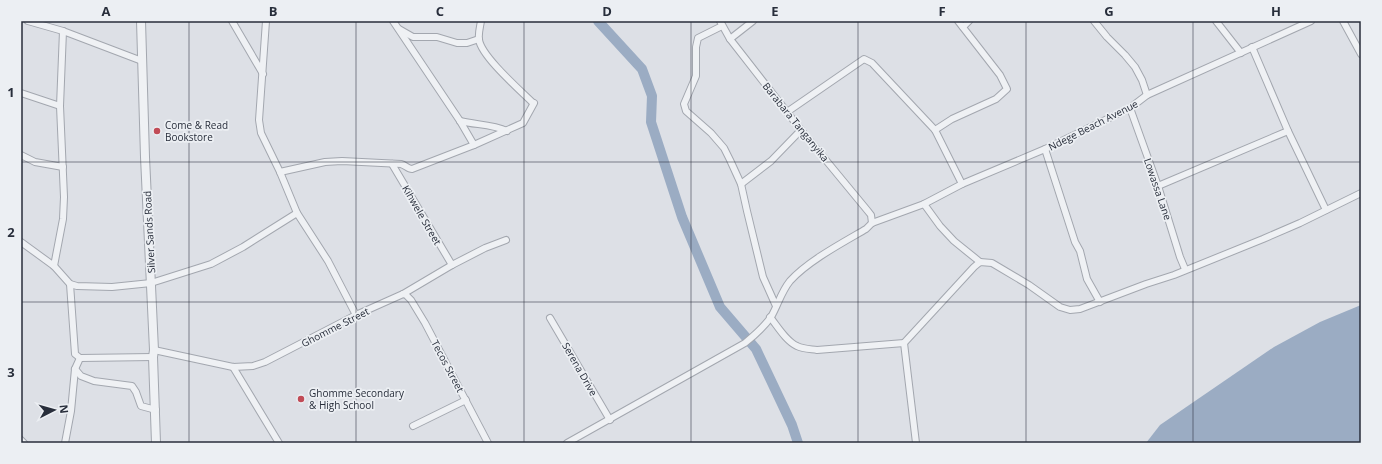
<svg xmlns="http://www.w3.org/2000/svg" width="1382" height="464" font-family="'Open Sans',sans-serif">
<rect width="100%" height="100%" fill="#dde0e6"/>
<path fill="#9bacc3" d="M1361,305V443H1146L1160,425L1274,347L1320,322Z"/>
<g fill="none" stroke-linecap="round" stroke-linejoin="round">
<path stroke="#9bacc3" stroke-width="10" d="M598,21L642,69L652,96L651,122L682,217L720,307L756,349L792,425L798,443"/>
<g stroke="#a3a7af" stroke-width="8">
<g id="minor">
<path d="M28,21L63,31L142,61"/>
<path d="M232,21L263,74"/>
<path d="M266,21L259,120L261,133L280,172L297,213L328,261L356,315"/>
<path d="M393,21L460,121L474,145"/>
<path d="M481,21C480,27 478,34 479,40C482,57 520,90 533,103"/>
<path d="M720,21L730,39L801,130L867,210L871,215L872,223"/>
<path d="M958,21L1000,75L1007,89L996,99L952,119L935,130L962,184"/>
<path d="M1094,21L1107,37L1125,55L1135,67L1142,80L1147,95"/>
<path d="M1216,21L1241,53"/>
<path d="M1343,21L1361,54"/>
<path d="M722,26L698,38L696,47V76L684,104L686,111L711,133L724,148L730,160L741,184L747,211L763,277L776,306"/>
<path d="M963,27L969,21"/>
<path d="M399,29L413,37H437L457,43H467L479,39"/>
<path d="M730,39L753,21"/>
<path d="M1252,47L1288,131L1326,210"/>
<path d="M21,93L60,106"/>
<path d="M1130,108L1158,186L1180,257L1185,269"/>
<path d="M787,112L864,59L872,63L935,130"/>
<path d="M460,121C476,125 492,124 507,131"/>
<path d="M1045,149L1075,242L1080,251L1087,279L1100,302"/>
<path d="M21,155L35,162L63,167"/>
<path d="M392,164L452,265"/>
<path d="M280,172L325,162L342,161L401,164C405,165 408,169 412,169L474,145L523,123L534,103"/>
<path d="M741,184L771,161L801,130"/>
<path d="M1158,186L1288,131"/>
<path d="M924,204L940,226L954,241L980,262"/>
<path d="M21,242L54,266L70,284L77,286L112,287L151,283L211,264L243,247L297,213"/>
<path d="M54,266L63,219L64,197L60,106L63,31"/>
<path d="M70,284L75,354L80,358L153,357"/>
<path d="M403,294L406,295L411,300L425,323L488,443"/>
<path d="M770,317C778,327 786,341 797,346C803,349 810,349 817,350L904,343L974,267L980,262L992,263L1029,285L1060,307L1070,310L1080,309L1146,284L1174,275L1263,239L1300,223L1361,193"/>
<path d="M550,318L610,420"/>
<path d="M904,343L916,443"/>
<path d="M154,350L233,367L253,366L265,362L356,315L403,294L452,265L485,248L506,240"/>
<path d="M233,367L279,443"/>
<path d="M75,369L81,376L94,381L132,386L136,392L141,406L156,410"/>
<path d="M413,426L466,400"/>
<path d="M21,440L24,443"/>
<path d="M65,443L71,411L75,369L80,358"/>
<path d="M567,443L745,343C755,335 764,327 771,317C778,305 781,292 790,281C808,261 842,243 866,229L872,223L924,204L962,184L1045,149L1130,108L1147,95L1311,21"/>
</g>
</g>
<g stroke="#a3a7af" stroke-width="10">
<path id="tertiary" d="M141,21L145,157L154,350L153,357L156,443"/>
</g>
<use href="#minor" stroke="#eff1f4" stroke-width="6"/>
<use href="#tertiary" stroke="#eff1f4" stroke-width="8"/>
</g>
<path fill="none" stroke="#282e3b" stroke-width="1" stroke-opacity="0.55" d="M189,21V443M356,21V443M524,21V443M691,21V443M858,21V443M1026,21V443M1193,21V443M21,162H1361M21,302H1361"/>
<g fill="#c14b56" stroke="#eceff3" stroke-width="1.5">
<circle cx="157" cy="131" r="4"/>
<circle cx="301" cy="399" r="4"/>
</g>
<g text-anchor="middle" dominant-baseline="central" stroke-width="3.5" stroke-linejoin="round" paint-order="stroke">
<g font-size="10" fill="#282e3b" stroke="#eceff3">
<text transform="translate(796 122) rotate(51)">Barabara Tanganyika</text>
<text transform="translate(1093 125) rotate(-27)">Ndege Beach Avenue</text>
<text transform="translate(1158 189) rotate(71)">Lowassa Lane</text>
<text transform="translate(422 215) rotate(60)">Kihwele Street</text>
<text transform="translate(149 232) rotate(-93)">Silver Sands Road</text>
<text transform="translate(335 327) rotate(-27)">Ghomme Street</text>
<text transform="translate(448 366) rotate(62)">Tecos Street</text>
<text transform="translate(580 369) rotate(60)">Serena Drive</text>
</g>
<g font-size="10" fill="#282e3b" stroke="#eceff3" text-anchor="start">
<text x="165" y="125">Come &amp; Read<tspan x="165" dy="12">Bookstore</tspan></text>
<text x="309" y="393">Ghomme Secondary<tspan x="309" dy="12">&amp; High School</tspan></text>
</g>
</g>
<rect width="1382" height="464" fill="none" stroke="#eceff3" stroke-width="44"/>
<g transform="translate(54 410) rotate(84)" stroke="#eceff3" stroke-width="3" paint-order="stroke">
<path d="M0-3L7 15L0 10L-7 15Z" fill="#282e3b"/>
<text y="-6" font-size="11" font-weight="bold" text-anchor="middle" fill="#282e3b">N</text>
</g>
<rect x="22" y="22" width="1338" height="420" fill="none" stroke="#282e3b" stroke-width="1.5"/>
<g font-size="13" text-anchor="middle" font-weight="bold" fill="#282e3b">
<text x="106" y="16">A</text>
<text x="273" y="16">B</text>
<text x="440" y="16">C</text>
<text x="607" y="16">D</text>
<text x="775" y="16">E</text>
<text x="942" y="16">F</text>
<text x="1109" y="16">G</text>
<text x="1276" y="16">H</text>
<text x="11" y="97">1</text>
<text x="11" y="237">2</text>
<text x="11" y="377">3</text>
</g>
</svg>
